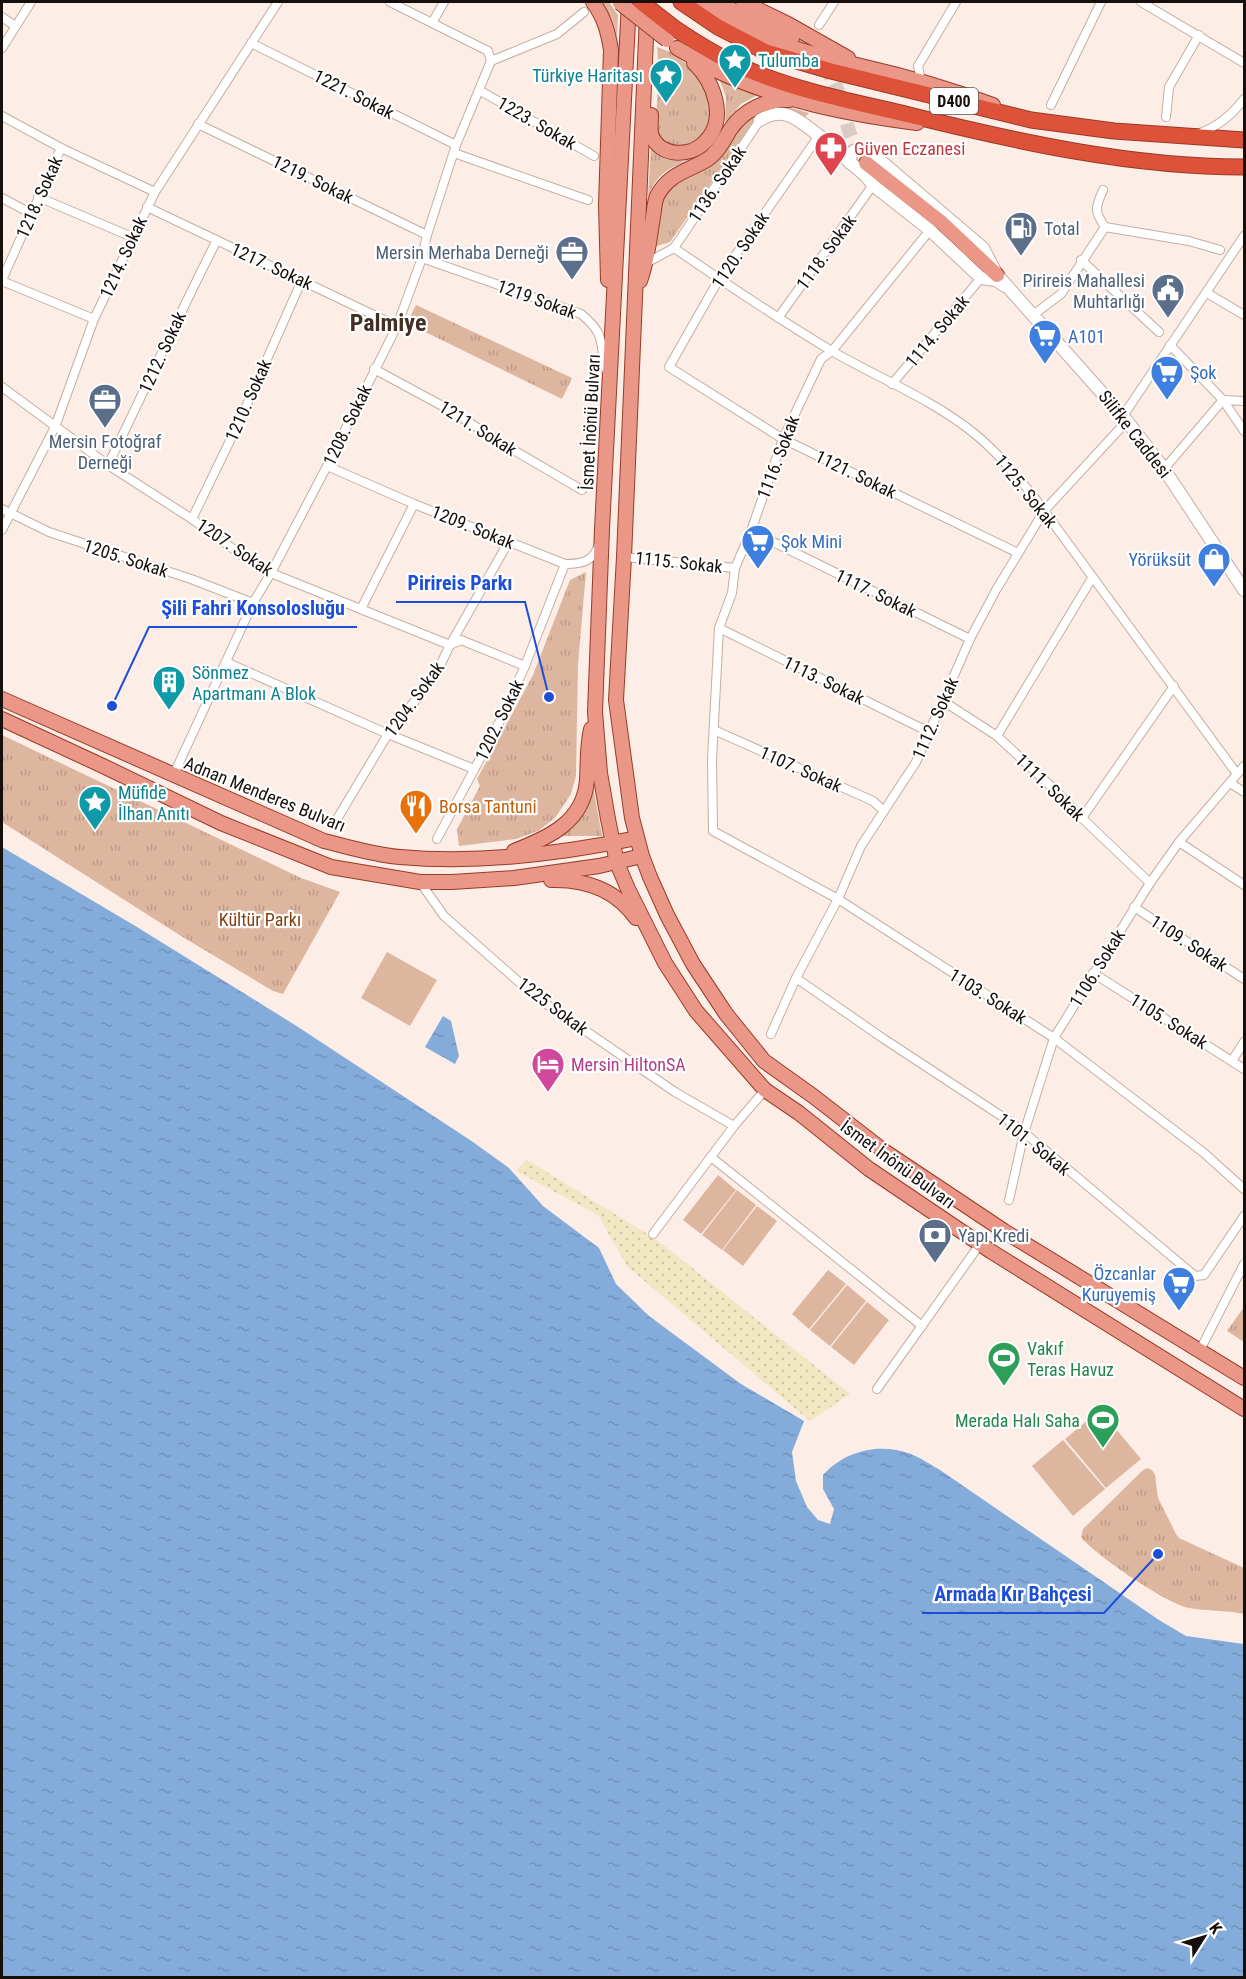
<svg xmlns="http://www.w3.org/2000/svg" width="1246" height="1979" font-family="'Roboto Condensed',sans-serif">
<defs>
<pattern id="grass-tufts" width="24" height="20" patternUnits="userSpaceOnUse" patternTransform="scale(1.5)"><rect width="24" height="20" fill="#ddb6a0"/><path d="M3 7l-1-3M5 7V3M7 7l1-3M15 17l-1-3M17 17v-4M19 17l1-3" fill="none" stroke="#bd9b88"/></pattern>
<pattern id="sand-dots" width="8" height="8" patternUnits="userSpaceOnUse" patternTransform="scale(1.5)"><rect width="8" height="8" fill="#f1e7c2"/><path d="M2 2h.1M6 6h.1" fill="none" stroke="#cec5a5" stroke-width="1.8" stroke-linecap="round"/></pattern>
<pattern id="water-ripples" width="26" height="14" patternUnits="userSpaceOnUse" patternTransform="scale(1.5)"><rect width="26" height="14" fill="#84acdb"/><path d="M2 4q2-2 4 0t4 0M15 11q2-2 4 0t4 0" fill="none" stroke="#7193bb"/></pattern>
</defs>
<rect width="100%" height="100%" fill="#fcede6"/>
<g fill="url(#grass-tufts)">
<path d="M602,2H609L618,15L617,37L613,21Z"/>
<path d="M657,47L670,52L696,71L712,99L710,127L694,145L673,147L664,142L658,133L656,117L659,72Z"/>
<path d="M717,73L761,93L741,104L725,123L726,97Z"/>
<path d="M782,105L809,113L805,117V122L767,110L761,112L670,242L654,247L657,206L674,181L748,114Z"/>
<path d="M651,148L665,159L686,162C668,167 655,177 648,196Z"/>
<path d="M416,305L572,378L562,399L407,323Z"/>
<path d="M586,572L578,664L576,776L571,794L555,818L538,831L516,839L459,846L457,829L480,786L477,779L533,675L570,580Z"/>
<path d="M2,735L301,878L340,892L283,994L273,991L181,936L2,822Z"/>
<path d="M593,786L602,836H557L585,806Z"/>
<path d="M1244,1307V1342L1227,1331Z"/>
<path d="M1147,1468L1152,1470L1155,1475L1158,1498L1176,1534L1179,1538L1244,1568V1614C1226,1610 1207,1611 1189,1608C1167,1604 1095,1555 1081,1537L1083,1529L1142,1471Z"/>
</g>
<path fill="url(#sand-dots)" d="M527,1160L657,1240L850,1394L810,1421L627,1266L598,1215L516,1171Z"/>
<g fill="#ddb6a0">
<path d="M387,952L437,980L410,1026L361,998Z"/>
<path d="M718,1175L736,1190L701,1234L683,1220Z"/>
<path d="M737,1190L756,1205L722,1250L702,1235Z"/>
<path d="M757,1206L777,1221L743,1266L723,1250Z"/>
<path d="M828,1270L846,1284L809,1329L792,1314Z"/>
<path d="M847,1285L866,1301L830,1346L810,1330Z"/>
<path d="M867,1302L889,1320L854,1365L831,1347Z"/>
<path d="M1100,1410L1141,1459L1106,1488L1065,1439Z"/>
<path d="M1063,1440L1105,1489L1073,1516L1032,1466Z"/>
</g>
<g fill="url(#water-ripples)">
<path d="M2,847L137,927L295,1025L473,1142L509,1168L543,1206L599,1248L616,1284L649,1316L741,1384L804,1421L792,1452L796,1481L807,1507L818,1520L830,1524L834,1509L823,1489V1475C845,1451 879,1442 911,1454C921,1458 931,1465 940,1470L1159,1620L1186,1636L1244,1644V1977H2Z"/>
<path d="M443,1016L451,1021L459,1056L455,1064L425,1047Z"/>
</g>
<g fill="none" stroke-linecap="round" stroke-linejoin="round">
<path stroke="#daccc5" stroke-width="14" stroke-dasharray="14 7" stroke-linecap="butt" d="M792,38C815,52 833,72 840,98C848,124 848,141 866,163"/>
<g stroke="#c5aea2" stroke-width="10">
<g id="street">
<path d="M390,2L488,51L491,61"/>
<path d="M1141,2L1244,63"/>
<path d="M2,17L15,26"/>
<path d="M432,23L444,2"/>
<path d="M819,25L834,2"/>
<path d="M251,43L456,145"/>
<path d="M2,48L31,2"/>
<path d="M491,61L557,34L584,12"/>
<path d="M921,81L918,66L956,2"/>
<path d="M479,90L594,156"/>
<path d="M1051,105L1101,2"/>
<path d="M2,116L61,148L155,192"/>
<path d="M1166,117L1169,87L1199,35"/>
<path d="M198,124L427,235"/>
<path d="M1198,134C1218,126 1231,116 1244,99"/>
<path d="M818,137L719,279L669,367L783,439L1018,553"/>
<path d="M454,153L588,200"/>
<path d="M1103,190C1095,208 1094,211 1105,227L1189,241L1220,250"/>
<path d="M38,197L132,237"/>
<path d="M2,198L32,214"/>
<path d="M147,207L397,326"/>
<path d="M930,230L832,351L821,359L783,439L751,531L735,568L732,593L719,628L712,760L713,831L838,899L1054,1038L1204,1153L1244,1189"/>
<path d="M674,248L760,120"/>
<path d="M422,258L581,314C608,336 598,343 607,373"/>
<path d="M1081,260L1159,332"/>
<path d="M646,263L674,248C725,283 777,318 830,350C878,378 932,399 975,434C998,453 1016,475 1034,497L1237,774"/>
<path d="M2,280L61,148"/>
<path d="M2,281L94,319"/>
<path d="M1207,293L1244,315"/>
<path d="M1033,315L1061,294L1105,227"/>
<path d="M778,318L873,185"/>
<path d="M1170,345L1223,400L1244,431"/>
<path d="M374,369L450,410L498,441L582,490"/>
<path d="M892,384L981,278"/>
<path d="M2,387L108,465L192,519L251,562L271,573L450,645L461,640L525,666"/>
<path d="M1123,416L1244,236"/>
<path d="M108,465C145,390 179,314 217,240"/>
<path d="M327,466L414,504L565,564C581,564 594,562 599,544"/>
<path d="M1164,469L1223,400L1244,401"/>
<path d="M2,509L49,532L191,579L253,603"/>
<path d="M192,519L240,420L302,280"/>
<path d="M2,530L55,427L94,319L155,192L278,2"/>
<path d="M751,531L970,639"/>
<path d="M624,557L735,568"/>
<path d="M361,609L414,504"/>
<path d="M719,628L929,732"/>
<path d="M226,662L388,734L474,769"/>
<path d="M943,701L997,736L1054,789L1082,818L1150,883"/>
<path d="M714,730L873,801L884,811"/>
<path d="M997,736L1092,578"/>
<path d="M173,776L253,603L271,573L327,466L397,326L422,258L427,235L456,145L491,61"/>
<path d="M1230,783L1244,792"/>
<path d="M1082,818L1174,686"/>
<path d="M334,824L388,734L435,676L450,645L509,541"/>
<path d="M437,839L499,723L525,666L565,564"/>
<path d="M1179,842L1244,885"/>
<path d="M420,882L444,916L536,997L675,1092L734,1126"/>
<path d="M1134,907L1244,979"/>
<path d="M1093,973L1244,1069"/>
<path d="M796,978L884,1039L1015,1125L1195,1276L1204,1275L1244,1216"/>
<path d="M771,1034L796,978L838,899L861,846L916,762L970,639L996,590L1044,511L1127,421"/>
<path d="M1232,1061L1244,1042"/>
<path d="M711,1157L922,1326"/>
<path d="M1009,1200L1024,1133L1054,1038L1150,883L1179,842L1244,766"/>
<path d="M653,1234L734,1126L765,1090"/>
<path d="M1199,1352L1244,1264"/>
<path d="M877,1389L980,1244"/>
</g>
</g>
<g stroke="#c5aea2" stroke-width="14">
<g id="secondary">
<path d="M760,120C769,115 777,112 787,115C804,119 850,163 866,176L873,185L930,230L981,278L996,280L1005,286"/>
<path d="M850,163C849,151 858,145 869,151L983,248L997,275L1127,421L1164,469L1244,590"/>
</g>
</g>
<g stroke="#983b28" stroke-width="16">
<g id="primary">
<path d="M593,2C604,17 608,31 611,50L606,205L608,280"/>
<path d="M629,2L602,529L595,712L600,773L608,819L617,863L628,889L665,963L696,1011L765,1090L799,1113L869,1169L992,1252L1244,1409"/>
<path d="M700,2C747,38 804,52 861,66C905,76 950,89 993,105"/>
<path d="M719,2L747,19L792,38"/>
<path d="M743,2L788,24L848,58"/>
<path d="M647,15L624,557L616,700L632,818L642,856L650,877L667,915L693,964L726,1014L764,1061L813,1096L884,1151L1004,1231L1244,1378"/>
<path d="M677,48C691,56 704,64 717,71C781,101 848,114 917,123"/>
<path d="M651,115C651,121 650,129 651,134C659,157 690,158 705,142C728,119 714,82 694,63"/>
<path d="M866,163L942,223L997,275"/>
<path d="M640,281C647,262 649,243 652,223C654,214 654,203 657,196C669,173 689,171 708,159C718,152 724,140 730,130C743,110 765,100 789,100"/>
<path d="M2,699L324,841C349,847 375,855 400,857C479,864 560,854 637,838"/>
<path d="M2,719L103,766L221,823L331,867L420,882H452L514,878L599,866L642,856"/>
<path d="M514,851C548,838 584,822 587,780C588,763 587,746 591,729"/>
<path d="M551,880C585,879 616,890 636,918"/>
</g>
</g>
<g stroke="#983b28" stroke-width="17">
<g id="highway">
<path d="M681,2L718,27L766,52L831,71L1031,120L1114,131L1244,140"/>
<path d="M673,27C699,45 726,61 756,73C803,92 859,103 909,115C1018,142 1131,167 1244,167"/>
</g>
</g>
<use href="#street" stroke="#fff" stroke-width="8"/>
<use href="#secondary" stroke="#fff" stroke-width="12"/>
<use href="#primary" stroke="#eb9788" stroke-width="14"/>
<use href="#highway" stroke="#dd5238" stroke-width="15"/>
<g stroke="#983b28" stroke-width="16" stroke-linecap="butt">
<path id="primary-bridge" d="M620,3L667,40"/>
</g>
<g stroke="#983b28" stroke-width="17" stroke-linecap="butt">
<path id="highway-bridge" d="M641,2L673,27"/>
</g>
<use href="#primary-bridge" stroke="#eb9788" stroke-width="14"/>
<use href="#highway-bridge" stroke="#dd5238" stroke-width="15"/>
</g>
<defs>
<g id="sight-pin" transform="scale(1.725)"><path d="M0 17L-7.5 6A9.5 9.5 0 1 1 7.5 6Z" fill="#0f9aa8" stroke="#fff"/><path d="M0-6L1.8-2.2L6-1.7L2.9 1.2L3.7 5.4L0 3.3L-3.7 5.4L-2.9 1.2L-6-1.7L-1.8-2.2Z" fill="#fff"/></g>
<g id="pharmacy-pin" transform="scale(1.725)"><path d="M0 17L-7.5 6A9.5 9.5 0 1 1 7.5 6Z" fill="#e0444e" stroke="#fff"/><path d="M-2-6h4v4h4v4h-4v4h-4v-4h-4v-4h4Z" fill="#fff"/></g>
<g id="fuel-pin" transform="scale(1.725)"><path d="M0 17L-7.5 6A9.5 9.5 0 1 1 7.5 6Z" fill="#5c6f8a" stroke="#fff"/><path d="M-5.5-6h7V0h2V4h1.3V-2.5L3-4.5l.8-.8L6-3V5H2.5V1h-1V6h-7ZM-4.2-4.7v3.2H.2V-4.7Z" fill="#fff"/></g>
<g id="office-pin" transform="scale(1.725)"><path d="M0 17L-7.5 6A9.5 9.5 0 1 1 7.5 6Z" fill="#5c6f8a" stroke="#fff"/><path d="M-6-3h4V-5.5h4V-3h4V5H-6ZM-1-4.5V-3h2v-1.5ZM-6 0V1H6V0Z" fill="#fff"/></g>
<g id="civic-pin" transform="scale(1.725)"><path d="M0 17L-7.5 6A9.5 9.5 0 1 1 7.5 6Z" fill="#5c6f8a" stroke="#fff"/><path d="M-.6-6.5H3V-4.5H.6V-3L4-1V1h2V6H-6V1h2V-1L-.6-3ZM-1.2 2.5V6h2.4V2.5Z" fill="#fff"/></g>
<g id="supermarket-pin" transform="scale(1.725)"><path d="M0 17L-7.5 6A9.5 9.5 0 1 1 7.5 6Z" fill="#3f7fe0" stroke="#fff"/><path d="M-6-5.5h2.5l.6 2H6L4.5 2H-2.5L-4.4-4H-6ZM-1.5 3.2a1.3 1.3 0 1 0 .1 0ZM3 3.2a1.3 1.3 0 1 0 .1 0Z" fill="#fff"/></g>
<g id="shop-pin" transform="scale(1.725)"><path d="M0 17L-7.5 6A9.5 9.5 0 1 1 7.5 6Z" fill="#3f7fe0" stroke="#fff"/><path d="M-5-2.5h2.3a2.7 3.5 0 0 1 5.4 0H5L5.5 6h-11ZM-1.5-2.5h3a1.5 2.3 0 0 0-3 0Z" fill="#fff"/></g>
<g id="building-pin" transform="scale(1.725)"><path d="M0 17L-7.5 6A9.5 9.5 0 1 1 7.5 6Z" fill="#0f9aa8" stroke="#fff"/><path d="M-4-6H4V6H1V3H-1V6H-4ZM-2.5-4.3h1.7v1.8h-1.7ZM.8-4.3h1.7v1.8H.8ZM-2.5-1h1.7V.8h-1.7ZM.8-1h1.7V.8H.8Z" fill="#fff"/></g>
<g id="restaurant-pin" transform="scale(1.725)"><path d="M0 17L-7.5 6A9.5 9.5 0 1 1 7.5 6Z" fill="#e8710a" stroke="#fff"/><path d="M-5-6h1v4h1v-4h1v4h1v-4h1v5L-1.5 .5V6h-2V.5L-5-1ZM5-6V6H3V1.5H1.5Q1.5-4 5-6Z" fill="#fff"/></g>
<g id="hotel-pin" transform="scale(1.725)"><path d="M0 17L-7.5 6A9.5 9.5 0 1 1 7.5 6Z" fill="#d1479c" stroke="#fff"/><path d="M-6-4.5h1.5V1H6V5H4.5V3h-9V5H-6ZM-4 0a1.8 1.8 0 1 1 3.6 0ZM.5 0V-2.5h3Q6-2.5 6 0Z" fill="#fff"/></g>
<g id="bank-pin" transform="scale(1.725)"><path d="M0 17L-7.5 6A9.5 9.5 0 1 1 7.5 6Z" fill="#5c6f8a" stroke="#fff"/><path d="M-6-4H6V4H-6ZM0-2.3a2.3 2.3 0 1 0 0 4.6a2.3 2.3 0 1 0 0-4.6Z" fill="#fff"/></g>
<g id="stadium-pin" transform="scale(1.725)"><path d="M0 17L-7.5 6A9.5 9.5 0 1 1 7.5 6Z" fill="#2e9e5b" stroke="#fff"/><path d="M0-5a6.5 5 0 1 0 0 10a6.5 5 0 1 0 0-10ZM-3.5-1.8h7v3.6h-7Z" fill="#fff"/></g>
</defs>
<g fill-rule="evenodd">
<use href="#sight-pin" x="735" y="60"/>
<use href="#sight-pin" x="666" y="75"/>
<use href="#pharmacy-pin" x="831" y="148"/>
<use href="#fuel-pin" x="1021" y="228"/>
<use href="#office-pin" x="572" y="252"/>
<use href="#civic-pin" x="1168" y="290"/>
<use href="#supermarket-pin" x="1045" y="336"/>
<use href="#supermarket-pin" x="1167" y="372"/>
<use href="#office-pin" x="105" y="400"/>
<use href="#supermarket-pin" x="758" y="541"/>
<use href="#shop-pin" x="1214" y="559"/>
<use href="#building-pin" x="169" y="682"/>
<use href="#sight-pin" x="95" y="802"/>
<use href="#restaurant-pin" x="416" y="806"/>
<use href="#hotel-pin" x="548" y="1064"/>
<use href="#bank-pin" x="935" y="1235"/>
<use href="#supermarket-pin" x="1179" y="1283"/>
<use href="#stadium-pin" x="1004" y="1358"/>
<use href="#stadium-pin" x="1103" y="1420"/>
</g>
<g text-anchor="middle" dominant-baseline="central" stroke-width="4.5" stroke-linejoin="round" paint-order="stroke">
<rect fill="#fff" stroke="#5d5754" stroke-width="1.5" x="930" y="88" width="48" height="26" rx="4.5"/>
<g font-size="16" font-weight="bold" fill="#170f0b">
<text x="954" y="101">D400</text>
</g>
<g font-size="18" fill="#0d838f" stroke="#fff" text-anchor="start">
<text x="758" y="60">Tulumba</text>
<text x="643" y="75" text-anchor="end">Türkiye Haritası</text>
<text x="192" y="672">Sönmez<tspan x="192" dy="21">Apartmanı A Blok</tspan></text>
<text x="118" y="792">Müfide<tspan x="118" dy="21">İlhan Anıtı</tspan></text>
</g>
<g font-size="18" fill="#170f0b" stroke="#fff">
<text transform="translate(354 94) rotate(27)">1221. Sokak</text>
<text transform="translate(537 123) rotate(30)">1223. Sokak</text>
<text transform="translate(313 179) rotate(26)">1219. Sokak</text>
<text transform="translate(717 184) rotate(-56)">1136. Sokak</text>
<text transform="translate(39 197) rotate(-66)">1218. Sokak</text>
<text transform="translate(740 250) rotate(-56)">1120. Sokak</text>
<text transform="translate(826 252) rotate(-54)">1118. Sokak</text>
<text transform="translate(123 257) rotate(-65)">1214. Sokak</text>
<text transform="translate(272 266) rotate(25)">1217. Sokak</text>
<text transform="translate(537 299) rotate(20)">1219 Sokak</text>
<text transform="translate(937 331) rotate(-50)">1114. Sokak</text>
<text transform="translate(162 352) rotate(-65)">1212. Sokak</text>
<text transform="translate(248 400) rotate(-66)">1210. Sokak</text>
<text transform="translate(590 422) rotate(-87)">İsmet İnönü Bulvarı</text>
<text transform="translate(347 425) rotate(-64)">1208. Sokak</text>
<text transform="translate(478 428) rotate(32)">1211. Sokak</text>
<text transform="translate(1135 434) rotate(52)">Silifke Caddesi</text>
<text transform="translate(778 457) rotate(-69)">1116. Sokak</text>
<text transform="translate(856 474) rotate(26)">1121. Sokak</text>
<text transform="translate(1026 491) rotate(51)">1125. Sokak</text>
<text transform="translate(473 527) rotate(22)">1209. Sokak</text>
<text transform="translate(235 547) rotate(34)">1207. Sokak</text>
<text transform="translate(126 558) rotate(18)">1205. Sokak</text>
<text transform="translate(679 562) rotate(6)">1115. Sokak</text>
<text transform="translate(876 593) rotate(26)">1117. Sokak</text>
<text transform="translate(824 680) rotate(26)">1113. Sokak</text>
<text transform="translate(414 699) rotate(-54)">1204. Sokak</text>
<text transform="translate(935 718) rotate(-66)">1112. Sokak</text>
<text transform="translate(499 720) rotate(-64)">1202. Sokak</text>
<text transform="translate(801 769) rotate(24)">1107. Sokak</text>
<text transform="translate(1050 787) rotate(44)">1111. Sokak</text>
<text transform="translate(265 794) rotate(22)">Adnan Menderes Bulvarı</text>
<text transform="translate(1189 943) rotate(33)">1109. Sokak</text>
<text transform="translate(1097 968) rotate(-58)">1106. Sokak</text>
<text transform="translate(988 996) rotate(32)">1103. Sokak</text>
<text transform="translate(553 1006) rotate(37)">1225 Sokak</text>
<text transform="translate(1169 1021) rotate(32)">1105. Sokak</text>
<text transform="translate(1034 1144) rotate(39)">1101. Sokak</text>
<text transform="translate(898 1164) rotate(36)">İsmet İnönü Bulvarı</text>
</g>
<g font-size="18" fill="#be3a42" stroke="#fff" text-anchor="start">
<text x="854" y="148">Güven Eczanesi</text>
</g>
<g font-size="18" fill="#4e5e75" stroke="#fff" text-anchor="start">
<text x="1044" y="228">Total</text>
<text x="549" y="252" text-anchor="end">Mersin Merhaba Derneği</text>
<text x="1145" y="280" text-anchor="end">Pirireis Mahallesi<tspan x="1145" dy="21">Muhtarlığı</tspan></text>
<text x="105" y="441" text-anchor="middle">Mersin Fotoğraf<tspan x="105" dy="21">Derneği</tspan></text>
<text x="958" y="1235">Yapı Kredi</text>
</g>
<g font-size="18" fill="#366cbe" stroke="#fff" text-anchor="start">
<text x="1068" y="336">A101</text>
<text x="1190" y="372">Şok</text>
<text x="781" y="541">Şok Mini</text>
<text x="1191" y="559" text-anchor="end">Yörüksüt</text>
<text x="1156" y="1273" text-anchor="end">Özcanlar<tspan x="1156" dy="21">Kuruyemiş</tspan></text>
</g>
<g font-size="18" fill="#c56008" stroke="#fff" text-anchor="start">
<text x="439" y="806">Borsa Tantuni</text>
</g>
<g font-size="18" fill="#864111" stroke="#fff">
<text x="260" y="919">Kültür Parkı</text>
</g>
<g font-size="18" fill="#b23c85" stroke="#fff" text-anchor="start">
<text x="571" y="1064">Mersin HiltonSA</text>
</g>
<g font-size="18" fill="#27864d" stroke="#fff" text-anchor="start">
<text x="1027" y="1348">Vakıf<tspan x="1027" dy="21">Teras Havuz</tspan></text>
<text x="1080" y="1420" text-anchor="end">Merada Halı Saha</text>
</g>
<g font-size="24" font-weight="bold" fill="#422f25" stroke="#fff">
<text x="388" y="323">Palmiye</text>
</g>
</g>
<path fill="none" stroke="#1d4ed8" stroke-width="2" d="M549 697L525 602H396M112 706L149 627H357M1158 1554L1104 1613H922"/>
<g fill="#1d4ed8" stroke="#fff" stroke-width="2">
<circle cx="549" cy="697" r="6"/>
<circle cx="112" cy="706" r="6"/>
<circle cx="1158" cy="1554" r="6"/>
</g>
<g font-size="20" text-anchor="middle" font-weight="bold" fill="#1d4ed8" stroke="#fff" stroke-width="4.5" stroke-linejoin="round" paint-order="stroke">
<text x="460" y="590">Pirireis Parkı</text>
<text x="253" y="615">Şili Fahri Konsolosluğu</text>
<text x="1013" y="1601">Armada Kır Bahçesi</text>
</g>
<rect width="1246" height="1979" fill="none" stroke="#170f0b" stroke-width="6"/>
<g transform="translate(1204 1937) rotate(53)" stroke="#ffffff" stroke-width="4.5" paint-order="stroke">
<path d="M0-4.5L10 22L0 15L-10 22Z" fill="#170f0b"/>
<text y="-9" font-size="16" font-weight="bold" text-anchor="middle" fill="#170f0b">K</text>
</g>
</svg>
